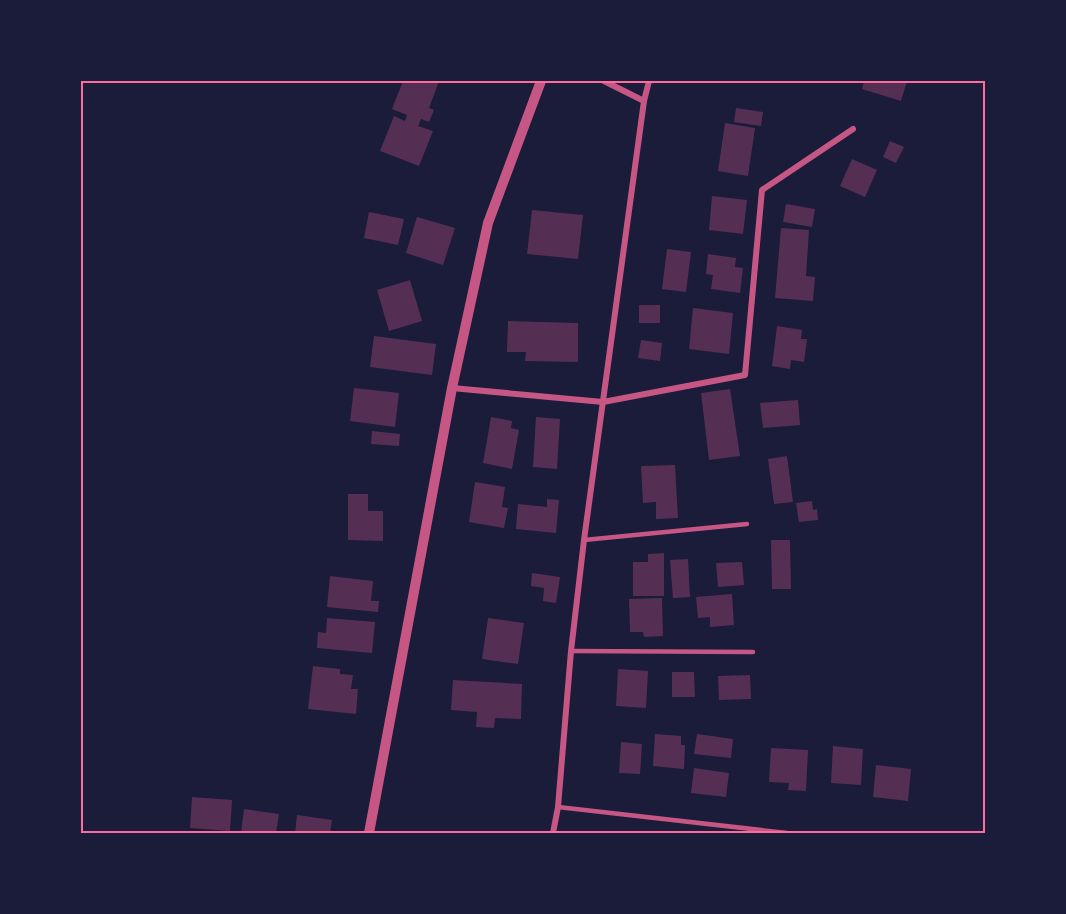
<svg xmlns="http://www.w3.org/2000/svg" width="1066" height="914" font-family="'Fira Sans Condensed',sans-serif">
<rect width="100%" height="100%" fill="#1b1b3a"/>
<g fill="#542f53">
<path d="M403,81L410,83L411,81H439L429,108L434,110L429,122L421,119L418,126L433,131L419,166L380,151L394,116L405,121L407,115L392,109Z"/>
<path d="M864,81H907L901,101L862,89Z"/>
<path d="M736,108L763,112L761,126L734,122Z"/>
<path d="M725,123L755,128L748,176L718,171Z"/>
<path d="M890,141L904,147L896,163L883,157Z"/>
<path d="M852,159L877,170L865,197L840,186Z"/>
<path d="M712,196L747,200L743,234L709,230Z"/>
<path d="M786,204L815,209L812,227L783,222Z"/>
<path d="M532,210L583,215L578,259L527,254Z"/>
<path d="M369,212L404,219L398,245L364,238Z"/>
<path d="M417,217L455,228L443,265L406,253Z"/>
<path d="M781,228L809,230L806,276L815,277L813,301L775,298Z"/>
<path d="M667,249L691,252L686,292L662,289Z"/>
<path d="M708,254L736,258L735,267L743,268L740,293L711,289L713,275L706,274Z"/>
<path d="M410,280L422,321L389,331L377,290Z"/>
<rect x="639" y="305" width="21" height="18"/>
<path d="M693,308L733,313L729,354L689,349Z"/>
<path d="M508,321L578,323V362L525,361L526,352H507Z"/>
<path d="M777,326L802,330L801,339H807L804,362L791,360L790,369L772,366Z"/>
<path d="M374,336L436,344L432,375L370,367Z"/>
<path d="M641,340L662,343L660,361L638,358Z"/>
<path d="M354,388L399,393L395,427L350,421Z"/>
<path d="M730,389L740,456L709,460L701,393Z"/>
<path d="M798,400L800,425L763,428L760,403Z"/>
<path d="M491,417L512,421L511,428L519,430L512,469L483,463Z"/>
<path d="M536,417L560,419L557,469L533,467Z"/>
<path d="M372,431L400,434L399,446L371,444Z"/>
<path d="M787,456L793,502L774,504L768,459Z"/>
<path d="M675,465L678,518L656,519V502L643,503L641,466Z"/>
<path d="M475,482L505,487L502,507L508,508L504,528L469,522Z"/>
<path d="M348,494H368V511H383V541L348,540Z"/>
<path d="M547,499L559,500L556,533L516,529L518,504L547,507Z"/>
<path d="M812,501L813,510L817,509L818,520L799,522L796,503Z"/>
<path d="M771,540H790L791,589H772Z"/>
<path d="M664,553V596H633V562H648V554Z"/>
<path d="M688,559L690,597L673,598L670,560Z"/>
<path d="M742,562L744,585L718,587L716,563Z"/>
<path d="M532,573L560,577L556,603L543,601L544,588L531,586Z"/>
<path d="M330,576L373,581L371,601H379L378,612L327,607Z"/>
<path d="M732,594L734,625L710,627V617L698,618L696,597Z"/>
<path d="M662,598L663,636L644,637L643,632H630L629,599Z"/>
<path d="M327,618L375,622L372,653L317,648L318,632L326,633Z"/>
<path d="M488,618L524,623L518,664L482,659Z"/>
<path d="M313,666L340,669V674L353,675L351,689H358L356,714L308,709Z"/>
<path d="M618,669L648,671L646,708L616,706Z"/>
<path d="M672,672H694L695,697H672Z"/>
<path d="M750,675L751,699L719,700L718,676Z"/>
<path d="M453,680L522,684L521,719L495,718L494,728L476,727L477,712L451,710Z"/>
<path d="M655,734L681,736V745H685L684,769L653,766Z"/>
<path d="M697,734L733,739L731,758L694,754Z"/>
<path d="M621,742L642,744L640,774L619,773Z"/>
<path d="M833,746L863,749L861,785L831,783Z"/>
<path d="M771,748L808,750L806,791L788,790L789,783L769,782Z"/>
<path d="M876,765L911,769L908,801L873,797Z"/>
<path d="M694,768L729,773L726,797L691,793Z"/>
<path d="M192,797L232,800L230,831L190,828Z"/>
<path d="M244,809L279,814L276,833H241Z"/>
<path d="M297,815L332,820L330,833H295Z"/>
</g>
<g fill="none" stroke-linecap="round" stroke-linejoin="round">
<g stroke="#c65784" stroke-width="4.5">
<path d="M584,540L747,524"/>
<path d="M571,651L753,652"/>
<path d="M558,807L787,833"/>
</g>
<g stroke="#c65784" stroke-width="6">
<path d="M644,101L649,81"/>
<path d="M452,388L603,402L745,375L762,190L853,129"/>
<path d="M553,833L558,807L571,651L584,540L644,101L604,81"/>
</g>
<path stroke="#c65784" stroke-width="10" d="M369,833L452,388L488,223L541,81"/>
</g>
<rect width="1066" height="914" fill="none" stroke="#1b1b3a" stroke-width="165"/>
<rect x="82" y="82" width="902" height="750" fill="none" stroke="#ff6b9d" stroke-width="2"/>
</svg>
